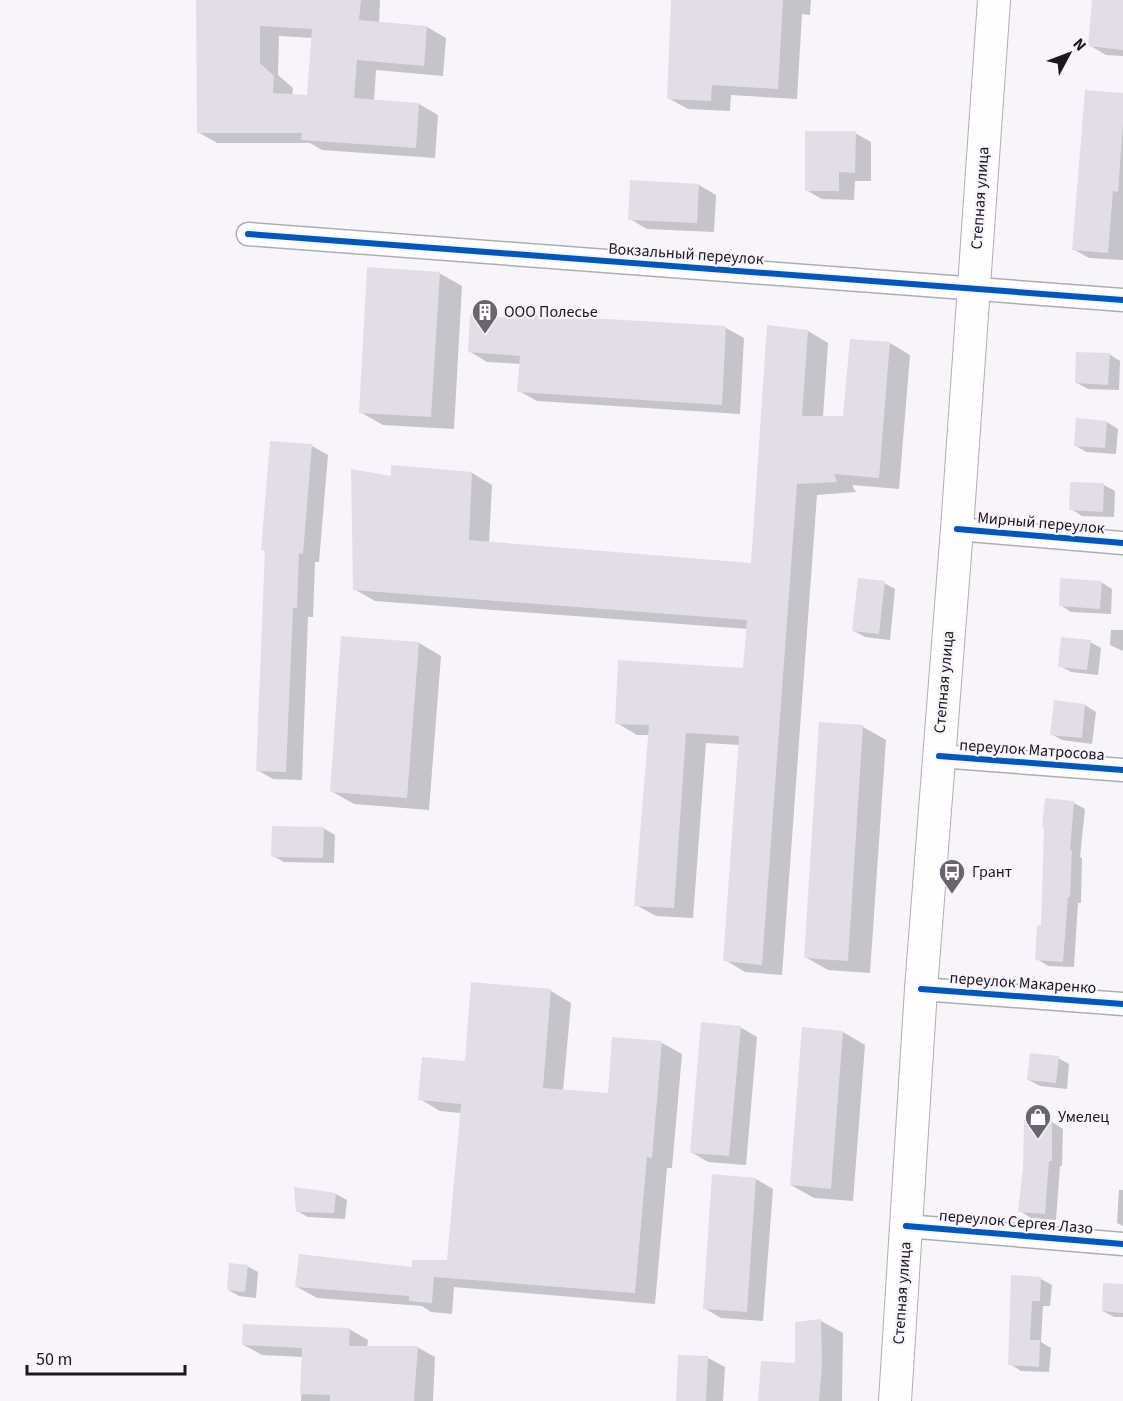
<svg xmlns="http://www.w3.org/2000/svg" width="1123" height="1401" font-family="'Source Sans 3',sans-serif">
<rect width="100%" height="100%" fill="#f7f5fa"/>
<g fill="#0003" fill-rule="evenodd">
<path d="M198,0H380L379,23L427,27L446,38L443,76L376,70L374,101L419,104L438,115L435,158L322,150L310,143H217L198,132ZM279,36L313,38L309,97L292,96L293,88L278,75Z"/>
<path d="M712,0H811L810,15L802,14L797,99L731,95L730,111L688,109L668,98Z"/>
<path d="M1094,0H1123V56L1106,55L1089,45Z"/>
<path d="M1123,95V260L1089,258L1073,249Z"/>
<path d="M855,133L871,142V181H855L854,200L822,199L806,190Z"/>
<path d="M699,185L716,195L714,232L647,229L630,219Z"/>
<path d="M439,273L462,286L454,429L383,425L360,412Z"/>
<path d="M523,315L726,328L744,338L740,414L537,401L519,391L521,364L487,362L469,351L523,320Z"/>
<path d="M808,331L828,343L823,417L845,418L890,343L910,355L899,489L852,485L856,492L817,495L782,975L745,972L725,960L740,745L706,743L693,918L656,916L636,905L649,735H637L617,723L745,670L748,629L375,601L354,589L392,478L393,466L472,473L492,485L489,543L752,565Z"/>
<path d="M1109,354L1120,361L1119,390L1088,389L1077,383Z"/>
<path d="M1107,422L1118,429L1116,454L1086,452L1075,445Z"/>
<path d="M312,446L328,455L319,562H315L313,617H308L302,780L273,779L257,770L266,552L262,549Z"/>
<path d="M1104,485L1115,491L1114,517L1082,516L1071,509Z"/>
<path d="M1101,582L1112,589L1111,614L1071,612L1060,605Z"/>
<path d="M884,583L895,589L890,640L865,637L854,631Z"/>
<path d="M1111,630H1123V651L1110,645Z"/>
<path d="M1090,642L1101,648L1098,675L1071,672L1060,666Z"/>
<path d="M419,643L441,656L429,810L354,804L331,791Z"/>
<path d="M1085,705L1096,712L1092,744L1062,740L1051,734Z"/>
<path d="M821,723L863,727L886,740L870,973L828,970L805,957Z"/>
<path d="M1074,803L1085,809L1080,857L1082,858L1081,903H1078L1074,967L1048,966L1037,959L1043,927Z"/>
<path d="M323,828L335,835L334,863L284,862L273,856Z"/>
<path d="M473,984L551,991L571,1003L563,1091L609,1095L662,1043L682,1054L672,1168H667L655,1304L454,1287L452,1314L431,1312L422,1306L317,1298L297,1287L449,1261L461,1113L440,1111L420,1099L466,1063Z"/>
<path d="M740,1027L757,1037L746,1165L708,1162L691,1152Z"/>
<path d="M843,1032L865,1045L853,1201L814,1198L791,1185Z"/>
<path d="M1058,1058L1069,1064L1067,1089L1040,1086L1029,1080Z"/>
<path d="M1052,1122L1063,1129L1062,1166H1060L1056,1220L1031,1218L1020,1211Z"/>
<path d="M756,1179L773,1189L763,1321L721,1318L704,1308Z"/>
<path d="M1119,1190H1123V1226L1117,1223Z"/>
<path d="M336,1194L347,1200L345,1219L308,1217L297,1211Z"/>
<path d="M247,1266L258,1272L256,1298L239,1296L228,1290Z"/>
<path d="M1013,1276L1041,1279L1052,1285L1050,1306H1043L1041,1342L1051,1348L1049,1372L1021,1371L1010,1364Z"/>
<path d="M1123,1286V1317H1114L1103,1311Z"/>
<path d="M821,1321L843,1333L842,1401H760L796,1365Z"/>
<path d="M349,1329L368,1340L367,1347H417L435,1357L433,1401H301L303,1357L262,1355L244,1345Z"/>
<path d="M708,1358L725,1367L723,1401H678Z"/>
</g>
<g fill="#e2dee7" fill-rule="evenodd">
<path d="M196,0H361L359,20L427,26L424,66L357,60L354,98L419,103L416,148L301,140L302,133H197ZM260,26L312,29L307,95L273,93L274,76L260,63Z"/>
<path d="M671,0H783L778,89L712,85L711,101L667,99Z"/>
<path d="M1092,0H1123V50L1088,46Z"/>
<path d="M1085,90L1123,93V123L1118,192L1113,191L1108,253L1072,250Z"/>
<path d="M805,131H856L855,173L839,172V191H805Z"/>
<path d="M630,180L699,184L697,223L628,220Z"/>
<path d="M367,267L440,272L431,417L359,413Z"/>
<path d="M522,314L726,326L722,405L517,392L520,356L468,352L470,315L522,319Z"/>
<path d="M767,325L808,330L802,416H843L850,339L890,342L879,478L834,474L837,482L797,484L762,965L723,961L739,736L686,733L674,908L634,906L649,725L615,724L618,660L743,668L747,620L353,590L351,469L391,476V465L472,472L469,540L751,563Z"/>
<path d="M1076,352L1110,353L1108,385L1075,383Z"/>
<path d="M1076,418L1107,421L1105,448L1074,446Z"/>
<path d="M270,441L312,444L303,554L299,553L297,608H293L286,772L256,771L265,550H261Z"/>
<path d="M1070,482L1104,483L1103,512L1069,510Z"/>
<path d="M858,578L885,581L879,634L852,631Z"/>
<path d="M1060,578L1102,581L1100,609L1059,606Z"/>
<path d="M341,636L419,642L407,798L330,792Z"/>
<path d="M1061,637L1091,640L1087,670L1058,667Z"/>
<path d="M1054,700L1085,704L1082,738L1050,735Z"/>
<path d="M819,722L863,725L848,961L804,958Z"/>
<path d="M1045,798L1074,801L1070,850H1072L1070,897H1068L1063,962L1035,960L1037,925L1041,926L1044,827H1042Z"/>
<path d="M272,826L324,827L323,858L271,857Z"/>
<path d="M471,982L551,989L543,1088L608,1093L612,1037L662,1041L652,1158L647,1157L635,1293L434,1277L432,1303L409,1301V1296L295,1287L299,1254L412,1267V1260H447L461,1104L418,1100L422,1057L465,1061Z"/>
<path d="M701,1022L741,1026L729,1156L690,1153Z"/>
<path d="M802,1027L843,1031L831,1189L790,1185Z"/>
<path d="M1030,1053L1059,1056L1056,1083L1027,1080Z"/>
<path d="M1024,1120L1052,1121V1161H1049L1045,1214L1018,1212L1023,1167Z"/>
<path d="M712,1174L756,1178L747,1312L703,1309Z"/>
<path d="M294,1187L336,1193L334,1213L296,1212Z"/>
<path d="M229,1263L248,1265L245,1292L227,1290Z"/>
<path d="M1011,1275L1041,1277L1040,1301H1032L1030,1340H1040L1039,1367L1008,1365Z"/>
<path d="M1103,1283L1123,1284V1313L1102,1311Z"/>
<path d="M821,1319L822,1365L819,1401H758L761,1361L795,1363V1322Z"/>
<path d="M243,1324L350,1328L349,1346H418L414,1401H330V1395L300,1394L302,1348L242,1345Z"/>
<path d="M678,1355L708,1356L706,1401H676Z"/>
</g>
<g fill="none" stroke-linecap="round" stroke-linejoin="round">
<g stroke="#b0acb4" stroke-width="25">
<g id="street">
<path d="M248,234L1123,300"/>
<path d="M957,529L1123,543"/>
<path d="M939,756L1123,770"/>
<path d="M921,989L1123,1004"/>
<path d="M906,1226L1123,1244"/>
</g>
</g>
<g stroke="#b0acb4" stroke-width="34">
<path id="secondary" d="M895,1401L921,989L957,529L994,0"/>
</g>
<use href="#street" stroke="#fefefe" stroke-width="22"/>
<use href="#secondary" stroke="#fefefe" stroke-width="32"/>
<g stroke="#f7f4fb" stroke-width="10">
<g id="cycleway">
<path d="M248,234L1123,300"/>
<path d="M957,529L1123,543"/>
<path d="M939,756L1123,770"/>
<path d="M921,989L1123,1004"/>
<path d="M906,1226L1123,1244"/>
</g>
</g>
<use href="#cycleway" stroke="#0057b8" stroke-width="6"/>
</g>
<defs>
<g id="building-pin" transform="scale(1.35)"><path d="M0 17L-7.5 6A9.5 9.5 0 1 1 7.5 6Z" fill="#69646e" stroke="#f7f4fb"/><path d="M-4-6H4V6H1V3H-1V6H-4ZM-2.5-4.3h1.7v1.8h-1.7ZM.8-4.3h1.7v1.8H.8ZM-2.5-1h1.7V.8h-1.7ZM.8-1h1.7V.8H.8Z" fill="#fff"/></g>
<g id="bus-pin" transform="scale(1.35)"><path d="M0 17L-7.5 6A9.5 9.5 0 1 1 7.5 6Z" fill="#69646e" stroke="#f7f4fb"/><path d="M-5-6H5V4H4V6H2V4H-2V6H-4V4H-5ZM-3.5-4V0h7V-4ZM-3.5 1.2v1.5H-2V1.2ZM2 1.2v1.5H3.5V1.2Z" fill="#fff"/></g>
<g id="shop-pin" transform="scale(1.35)"><path d="M0 17L-7.5 6A9.5 9.5 0 1 1 7.5 6Z" fill="#69646e" stroke="#f7f4fb"/><path d="M-5-2.5h2.3a2.7 3.5 0 0 1 5.4 0H5L5.5 6h-11ZM-1.5-2.5h3a1.5 2.3 0 0 0-3 0Z" fill="#fff"/></g>
</defs>
<g fill-rule="evenodd">
<use href="#building-pin" x="485" y="312"/>
<use href="#bus-pin" x="952" y="872"/>
<use href="#shop-pin" x="1038" y="1117"/>
</g>
<g text-anchor="middle" dominant-baseline="central" stroke-width="4.5" stroke-linejoin="round" paint-order="stroke">
<g font-size="16" fill="#1c1622" stroke="#f7f4fb">
<text transform="translate(980 198) rotate(-86)">Степная улица</text>
<text transform="translate(686 254) rotate(4)">Вокзальный переулок</text>
<text transform="translate(1041 523) rotate(5)">Мирный переулок</text>
<text transform="translate(944 682) rotate(-85)">Степная улица</text>
<text transform="translate(1032 750) rotate(4)">переулок Матросова</text>
<text transform="translate(1023 983) rotate(4)">переулок Макаренко</text>
<text transform="translate(1016 1222) rotate(5)">переулок Сергея Лазо</text>
<text transform="translate(902 1293) rotate(-86)">Степная улица</text>
</g>
<g font-size="16" fill="#1c1622" stroke="#f7f4fb" text-anchor="start">
<text x="504" y="312">ООО Полесье</text>
<text x="972" y="872">Грант</text>
<text x="1058" y="1117">Умелец</text>
</g>
</g>
<g transform="translate(1069 54) rotate(49)" stroke="#f7f4fb" stroke-width="4.5" paint-order="stroke">
<path d="M0-4.5L10 22L0 15L-10 22Z" fill="#1c1622"/>
<text y="-9" font-size="16" font-weight="bold" text-anchor="middle" fill="#1c1622">N</text>
</g>
<path d="M27 1365v9h158v-9" fill="none" stroke="#1c1622" stroke-width="3"/>
<text x="36" y="1365" font-size="18" fill="#1c1622" stroke="#f7f4fb" stroke-width="4.5" paint-order="stroke">50 m</text>
</svg>
